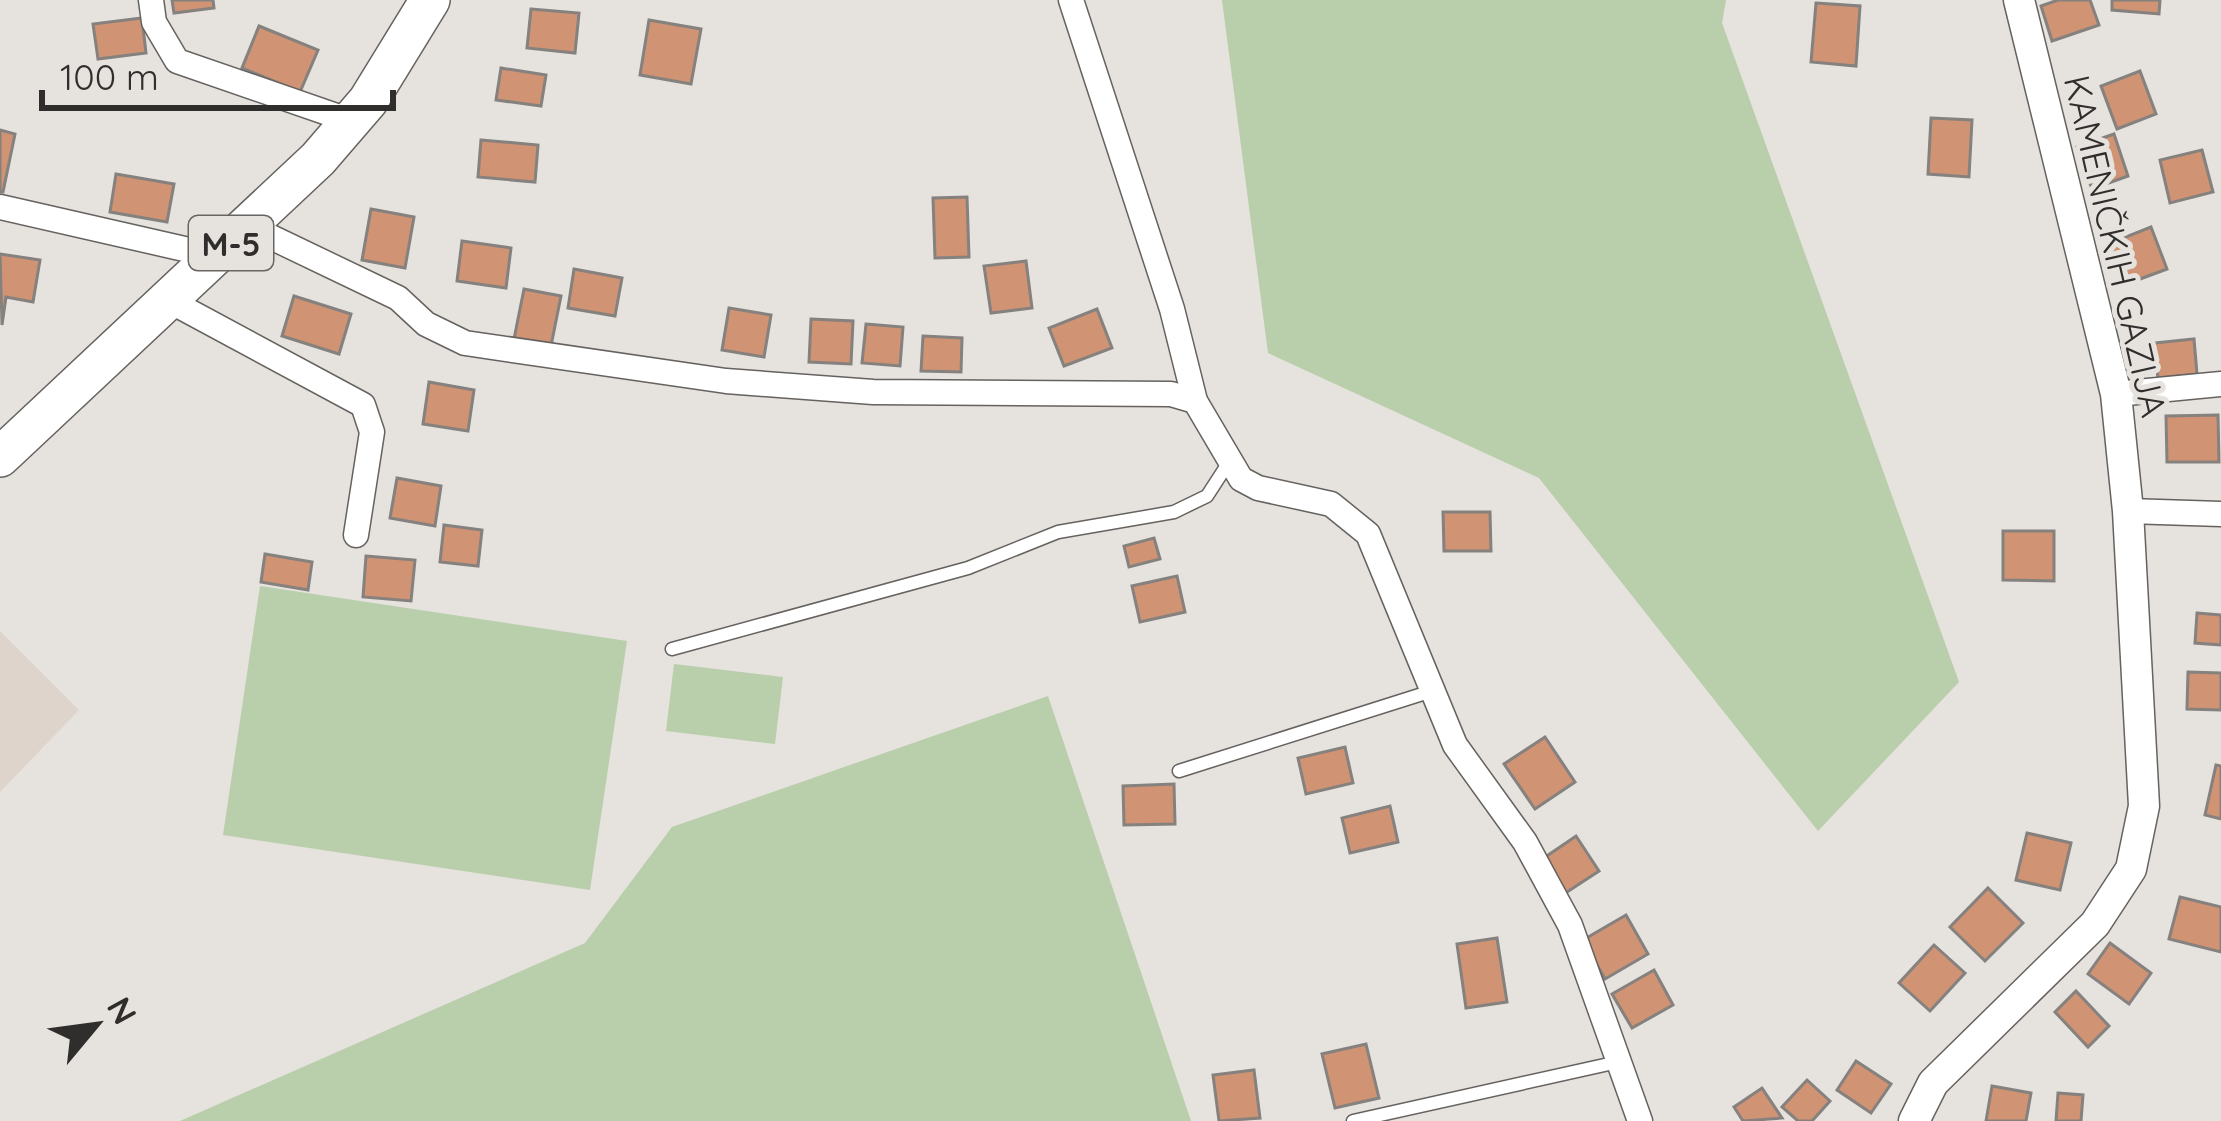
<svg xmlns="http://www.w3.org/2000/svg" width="2221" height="1121" font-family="Quicksand,sans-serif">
<rect width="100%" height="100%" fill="#e6e2de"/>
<path fill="#ded4cb" d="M0,631L79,710L0,792Z"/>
<g fill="#b9ceaa">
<path d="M1222,0H1726L1722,23L1959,682L1818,831L1539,478L1268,353Z"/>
<path d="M260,586L627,641L590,890L223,835Z"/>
<path d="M674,664L783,677L775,744L666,731Z"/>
<path d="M1048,696L1191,1121H180L585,943L672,827Z"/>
</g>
<g fill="#d09373" stroke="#85817e" stroke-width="3">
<path d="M172,0H213L214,8L174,13Z"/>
<path d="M2058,0H2090L2099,25L2052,41L2041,6Z"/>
<path d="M2112,0H2160L2159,14L2112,10Z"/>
<path d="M1816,3L1860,6L1856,66L1811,62Z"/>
<path d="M531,9L579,13L575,53L527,48Z"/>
<path d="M142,18L146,53L98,59L93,24Z"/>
<path d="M649,20L701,29L691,84L640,75Z"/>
<path d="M259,26L318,50L300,92L242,68Z"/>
<path d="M501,68L546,75L541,106L496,100Z"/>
<path d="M2140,71L2156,114L2117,129L2101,86Z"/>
<path d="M1931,118L1972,120L1969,177L1928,174Z"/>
<path d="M0,130L15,134L3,192H0Z"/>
<path d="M2114,134L2128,176L2092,189L2077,147Z"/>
<path d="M481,140L538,145L535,182L478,177Z"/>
<path d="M2202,150L2213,192L2170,203L2160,160Z"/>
<path d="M116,174L174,184L167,222L110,212Z"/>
<path d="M967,197L969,257L935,258L933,198Z"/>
<path d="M371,209L414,217L405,268L362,260Z"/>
<path d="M2151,227L2167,269L2124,285L2108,244Z"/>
<path d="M462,241L511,248L506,288L457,281Z"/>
<path d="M0,254L40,260L33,302L6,297L2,325Z"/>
<path d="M1026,261L1032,308L991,313L984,266Z"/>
<path d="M574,269L622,278L615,316L568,308Z"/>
<path d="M524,289L561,296L551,346L514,339Z"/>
<path d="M294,296L351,314L339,354L282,336Z"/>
<path d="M729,308L771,315L764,357L722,350Z"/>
<path d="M1097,309L1112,348L1064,366L1049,328Z"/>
<path d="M811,319L853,321L851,364L809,362Z"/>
<path d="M866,324L903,327L900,366L862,363Z"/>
<path d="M923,336L962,338L961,372L921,371Z"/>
<path d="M2194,339L2197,374L2158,378L2154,343Z"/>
<path d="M429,382L474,390L468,431L423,424Z"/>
<path d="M2218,415L2219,462H2167L2166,416Z"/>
<path d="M397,478L441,486L435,526L390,518Z"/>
<path d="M1443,512H1490L1491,551H1444Z"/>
<path d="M444,525L482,530L478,566L440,562Z"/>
<path d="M2003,531H2054V581L2003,580Z"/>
<path d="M1154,538L1160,559L1129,567L1124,546Z"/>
<path d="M265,554L312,562L308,590L261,582Z"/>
<path d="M366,556L415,560L411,601L363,597Z"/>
<path d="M1177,576L1185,612L1140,622L1132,586Z"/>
<path d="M2197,613L2221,615V645L2195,643Z"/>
<path d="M2188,672L2221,673V710L2187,709Z"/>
<path d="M1545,737L1575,782L1535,809L1504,764Z"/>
<path d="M1345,747L1353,783L1306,794L1298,758Z"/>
<path d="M2216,765L2221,766V819L2205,815Z"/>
<path d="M1174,784L1175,824L1124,825L1123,786Z"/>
<path d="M1390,806L1398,842L1350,853L1342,818Z"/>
<path d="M2027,833L2071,843L2060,890L2016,880Z"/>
<path d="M1576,836L1599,871L1561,896L1538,862Z"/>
<path d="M1988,888L2023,923L1985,961L1950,927Z"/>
<path d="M2180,897L2221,907V952L2169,939Z"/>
<path d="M1626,915L1648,954L1605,979L1583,940Z"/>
<path d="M1497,938L1507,1002L1466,1008L1457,944Z"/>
<path d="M2110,943L2151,973L2129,1004L2088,974Z"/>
<path d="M1934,945L1965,973L1930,1011L1899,983Z"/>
<path d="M1654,970L1673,1005L1632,1028L1612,994Z"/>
<path d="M2076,991L2109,1026L2088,1047L2055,1012Z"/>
<path d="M1366,1044L1379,1098L1335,1108L1322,1054Z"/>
<path d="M1856,1061L1891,1084L1871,1113L1837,1090Z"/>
<path d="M1254,1070L1260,1118L1219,1121L1213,1075Z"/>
<path d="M1807,1080L1830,1101L1812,1121H1798L1782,1107Z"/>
<path d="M1992,1086L2031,1093L2026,1121H1986Z"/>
<path d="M1762,1088L1782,1118L1743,1121L1734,1107Z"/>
<path d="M2058,1093L2083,1095L2081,1121H2056Z"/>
</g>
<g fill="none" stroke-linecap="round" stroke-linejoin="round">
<g stroke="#65625f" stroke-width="15">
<g id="service">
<path d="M672,649L968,568L1058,532L1174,512L1207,496L1229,462"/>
<path d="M1179,771L1432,691"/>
<path d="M1353,1121L1618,1062"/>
</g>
</g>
<g stroke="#65625f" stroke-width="27">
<g id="minor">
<path d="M151,0L154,22L177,61L351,121"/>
<path d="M1071,0L1172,309L1195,401L1241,479L1258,488L1331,504L1368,534L1455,745L1525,842L1570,925L1640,1121"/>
<path d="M0,207L215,256"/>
<path d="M250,227L398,298L426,324L465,343L726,381L873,392L1171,394L1195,401"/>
<path d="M168,300L363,405L372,432L356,535"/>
<path d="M2116,394L2221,384"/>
<path d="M2128,511L2221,514"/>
</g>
</g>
<g stroke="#65625f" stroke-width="33">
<path id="tertiary" d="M1914,1121L1933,1083L2095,924L2131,869L2144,806L2128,511L2116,394L2019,0"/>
</g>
<g stroke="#65625f" stroke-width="42">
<path id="primary" d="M0,457L318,159L368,101L430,0"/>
</g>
<use href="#service" stroke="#fff" stroke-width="12"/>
<use href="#minor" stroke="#fff" stroke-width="24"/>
<use href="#tertiary" stroke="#fff" stroke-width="30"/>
<use href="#primary" stroke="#fff" stroke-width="39"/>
</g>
<g text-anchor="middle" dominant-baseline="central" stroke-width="10" stroke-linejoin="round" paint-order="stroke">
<rect fill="#e6e2de" stroke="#676462" stroke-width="3" x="189" y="216" width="84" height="54" rx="9"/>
<g font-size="33" font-weight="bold" fill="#302e2d">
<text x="231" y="243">M-5</text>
</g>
<g font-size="36" fill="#302e2d" stroke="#e6e2de">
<text transform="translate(2116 246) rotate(77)">KAMENIČKIH GAZIJA</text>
</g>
</g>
<g transform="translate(96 1025) rotate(61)" stroke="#e6e2de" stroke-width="9" paint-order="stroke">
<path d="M0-9L21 45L0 30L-21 45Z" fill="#302e2d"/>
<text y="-18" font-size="33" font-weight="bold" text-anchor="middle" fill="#302e2d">N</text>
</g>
<path d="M42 90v18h351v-18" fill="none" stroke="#302e2d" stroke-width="6"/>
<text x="60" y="90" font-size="36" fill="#302e2d" stroke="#e6e2de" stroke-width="9" paint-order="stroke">100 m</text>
</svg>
